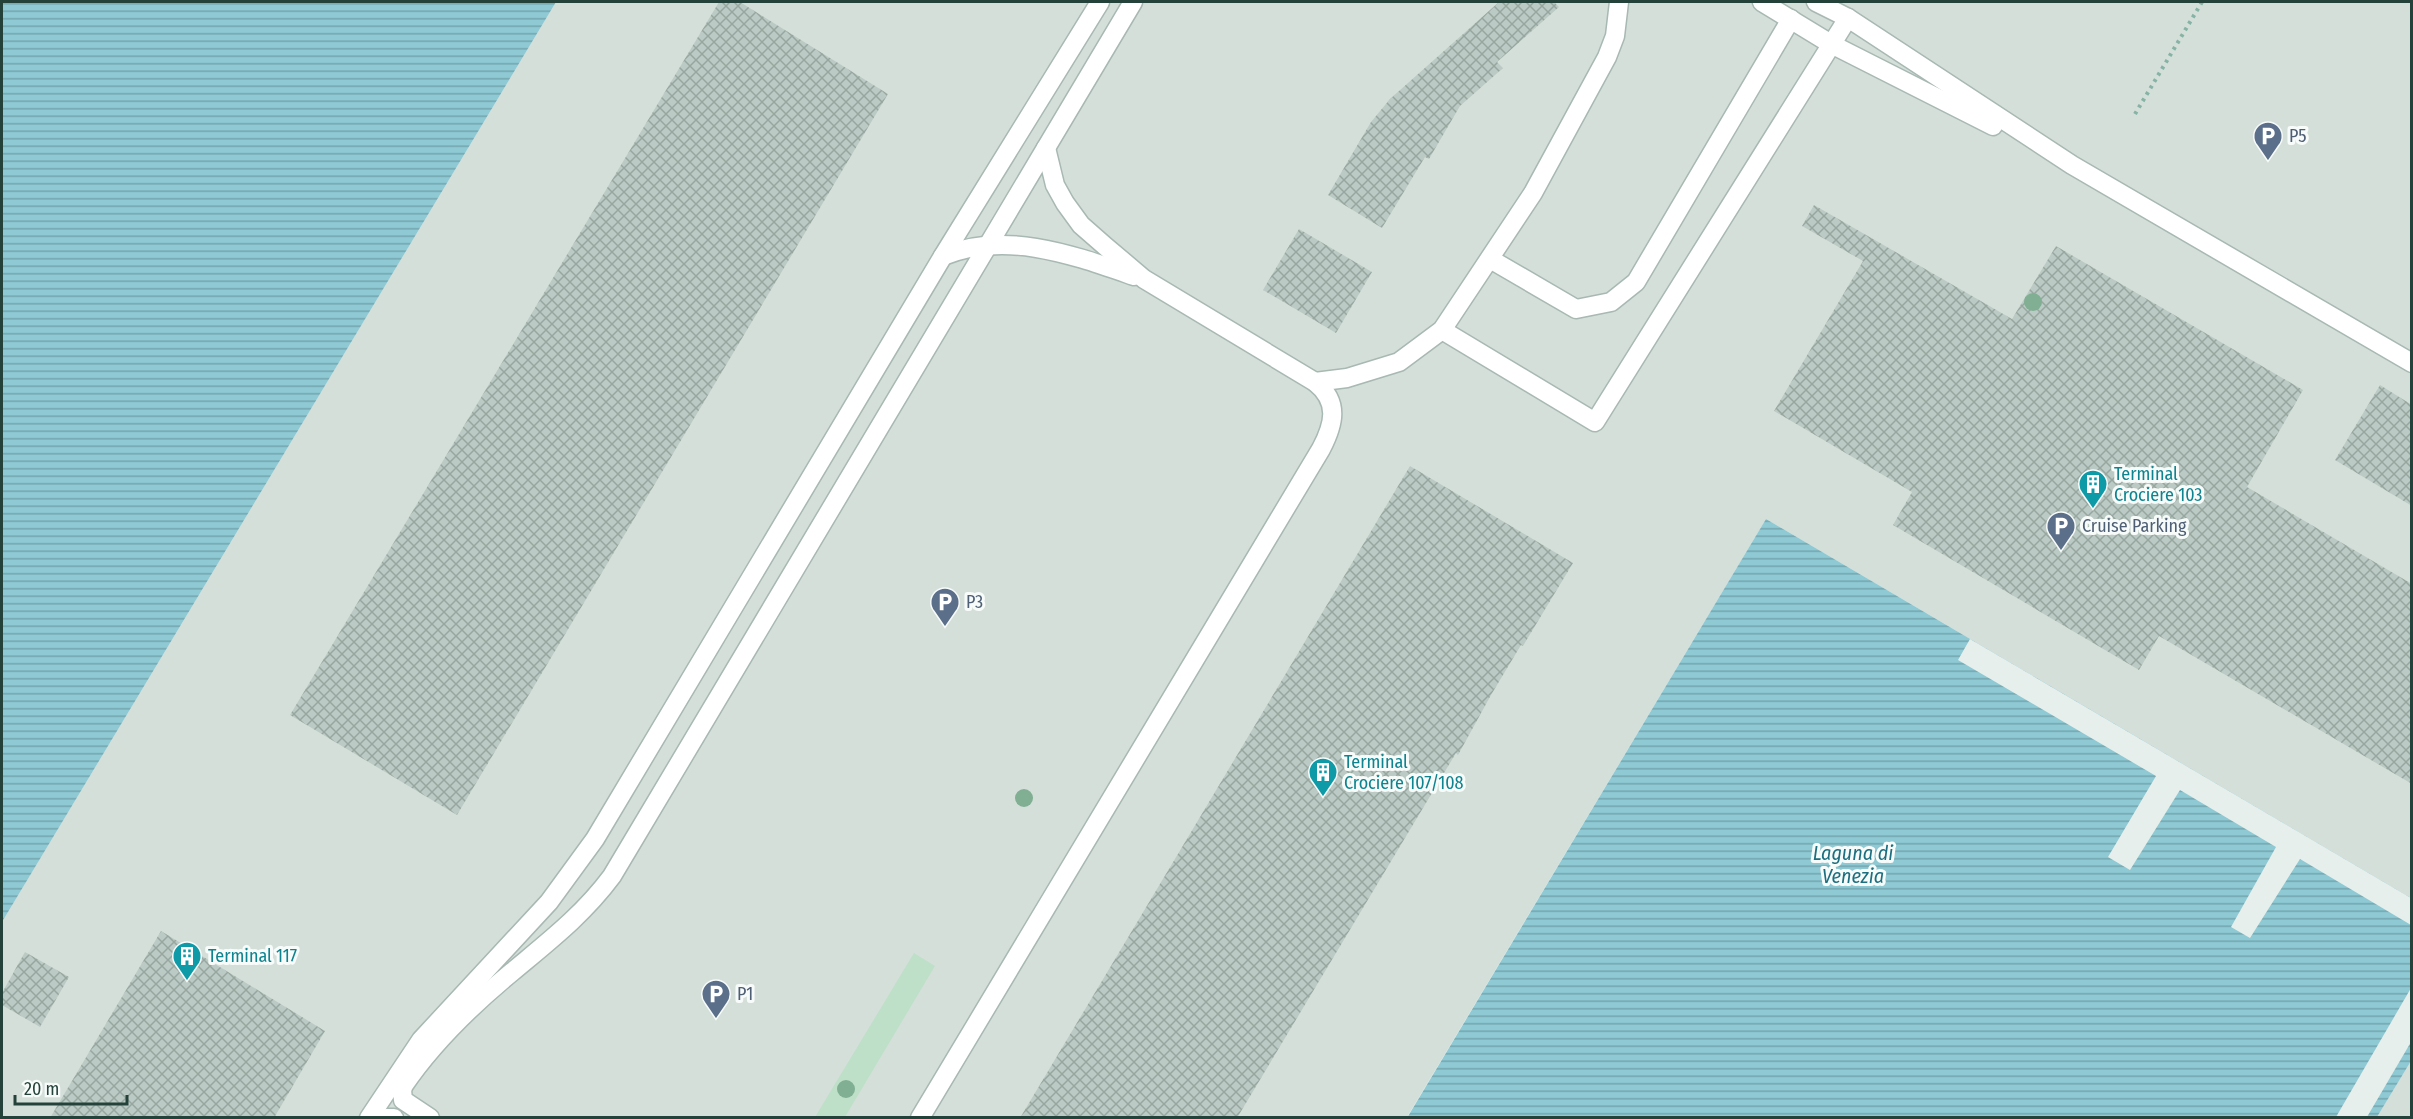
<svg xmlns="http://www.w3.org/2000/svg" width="2413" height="1119" font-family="'Fira Sans Condensed',sans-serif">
<defs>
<pattern id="water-rules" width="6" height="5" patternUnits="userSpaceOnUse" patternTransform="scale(1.5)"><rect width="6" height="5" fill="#8ec9d4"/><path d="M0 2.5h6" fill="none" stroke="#74a5ad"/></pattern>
<pattern id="building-cross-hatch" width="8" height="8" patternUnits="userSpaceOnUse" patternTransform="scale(1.5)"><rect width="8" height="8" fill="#bbcac4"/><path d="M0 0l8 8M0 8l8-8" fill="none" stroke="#98a6a0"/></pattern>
</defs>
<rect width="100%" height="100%" fill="#e6efeb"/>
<g fill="#d4dfda">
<path d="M556,2H2411V898L1766,519L1407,1117H2V922Z"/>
<path d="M2411,1061V1117H2377Z"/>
</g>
<path fill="#bfe0c8" d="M914,953L935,966L845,1117H815Z"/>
<g fill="url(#water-rules)">
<path d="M2,2H556L2,922Z"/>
<path d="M1766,519L2411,898V1061L2377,1117L1407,1118Z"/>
</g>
<g fill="#e6efeb">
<path d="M1970,639L2411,898V925L2300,859L2250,938L2231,927L2276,847L2180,790L2130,870L2108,857L2156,776L1958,660Z"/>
<path d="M2411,988V1042L2367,1117H2336Z"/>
</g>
<g fill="url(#building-cross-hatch)">
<path d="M719,2H740L888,94L457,815L290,715Z"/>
<path d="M1499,2H1554L1559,7L1497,62L1503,68L1460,106L1429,159L1425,157L1382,228L1328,195L1371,122L1390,99Z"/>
<path d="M1814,205L2012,319L2056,246L2303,390L2247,487L2412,584V784L2159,636L2139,670L1893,525L1912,492L1774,411L1863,261L1802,226Z"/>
<path d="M1299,229L1372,272L1336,333L1263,290Z"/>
<path d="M2380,385L2412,405V506L2335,460Z"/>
<path d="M1410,466L1573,563L1523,646L1521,645L1491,695L1458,755L1456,753L1237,1118H1020Z"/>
<path d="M161,931L325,1031L274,1118H50Z"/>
<path d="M25,952L69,977L40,1027L2,1005V993Z"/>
</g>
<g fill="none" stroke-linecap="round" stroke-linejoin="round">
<g stroke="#a8b8b2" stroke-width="21">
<g id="minor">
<path d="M1762,2L1831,44L1993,126"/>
<path d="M1816,2L1848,18L2072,165L2412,363"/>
<path d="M943,256C1006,230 1073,255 1134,276"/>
<path d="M1490,259L1576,309L1611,302L1636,282L1791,19"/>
<path d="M1442,330L1595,422L1848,18"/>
<path d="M1315,382L1347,378L1399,362L1442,330L1533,193L1607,57L1615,36L1619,2"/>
<path d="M369,1118L421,1040L549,902L595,839L943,256L1100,2"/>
<path d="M386,1118H394"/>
<path d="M430,1118L403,1100L402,1090L404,1085C434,1041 472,1005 512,972C549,941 583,915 612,876L1133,2"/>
<path d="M920,1118L1321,449C1334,424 1340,402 1315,382L1144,279L1105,246L1081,225L1065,203L1055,185L1046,148"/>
</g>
</g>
<path stroke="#86b3a5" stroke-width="4" stroke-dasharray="3 4.5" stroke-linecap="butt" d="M2135,114L2202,2"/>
<use href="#minor" stroke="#fff" stroke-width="18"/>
</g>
<g fill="#80af93">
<circle cx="2033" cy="302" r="9"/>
<circle cx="1024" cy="798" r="9"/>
<circle cx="846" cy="1089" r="9"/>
</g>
<defs>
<g id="parking-pin" transform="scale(1.5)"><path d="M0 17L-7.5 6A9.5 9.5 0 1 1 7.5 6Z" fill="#5c6f8a" stroke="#f7fbf9"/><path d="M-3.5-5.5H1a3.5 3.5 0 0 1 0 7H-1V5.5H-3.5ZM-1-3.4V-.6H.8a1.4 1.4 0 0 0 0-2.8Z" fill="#fff"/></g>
<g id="building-pin" transform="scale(1.5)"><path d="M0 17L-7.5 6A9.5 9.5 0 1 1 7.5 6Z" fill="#0f9aa8" stroke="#f7fbf9"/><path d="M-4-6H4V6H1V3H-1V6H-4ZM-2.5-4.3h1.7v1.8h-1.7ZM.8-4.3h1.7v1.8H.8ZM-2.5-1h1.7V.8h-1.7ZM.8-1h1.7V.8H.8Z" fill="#fff"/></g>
</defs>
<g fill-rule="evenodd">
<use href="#parking-pin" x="2268" y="136"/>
<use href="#building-pin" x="2093" y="484"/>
<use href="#parking-pin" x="2061" y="526"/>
<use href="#parking-pin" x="945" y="602"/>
<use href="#building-pin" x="1323" y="772"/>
<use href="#building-pin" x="187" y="956"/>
<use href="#parking-pin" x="716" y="994"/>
</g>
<g text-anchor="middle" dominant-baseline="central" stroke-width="6" stroke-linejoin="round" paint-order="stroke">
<g font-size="18" fill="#4e5e75" stroke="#f7fbf9" text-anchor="start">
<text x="2289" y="136">P5</text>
<text x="2082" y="526">Cruise Parking</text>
<text x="966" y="602">P3</text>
<text x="737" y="994">P1</text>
</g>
<g font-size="18" fill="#0d838f" stroke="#f7fbf9" text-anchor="start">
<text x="2114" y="474">Terminal<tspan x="2114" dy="21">Crociere 103</tspan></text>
<text x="1344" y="762">Terminal<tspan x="1344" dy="21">Crociere 107/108</tspan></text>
<text x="208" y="956">Terminal 117</text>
</g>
<g font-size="20" font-style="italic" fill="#1c6f80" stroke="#f7fbf9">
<text x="1853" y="853">Laguna di<tspan x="1853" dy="23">Venezia</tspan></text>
</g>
</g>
<rect width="2413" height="1119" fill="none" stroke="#24423a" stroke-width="6"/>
<path d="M15 1095v9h112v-9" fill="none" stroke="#24423a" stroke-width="3"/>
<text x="24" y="1095" font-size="18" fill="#24423a" stroke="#f7fbf9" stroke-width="4.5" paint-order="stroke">20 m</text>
</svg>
